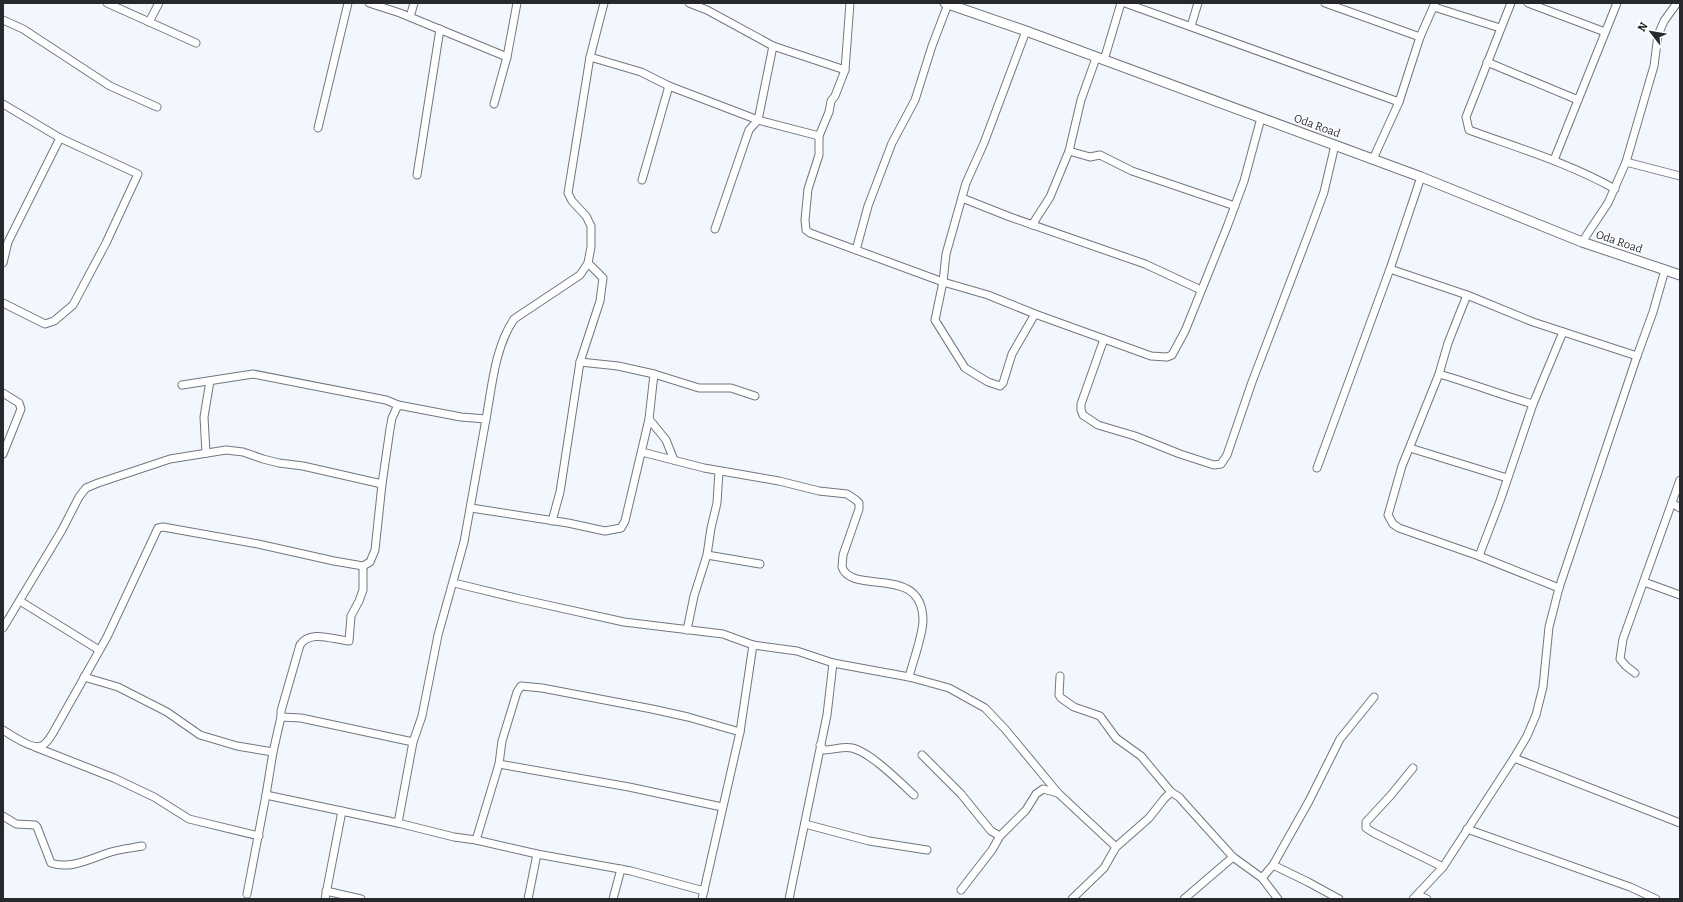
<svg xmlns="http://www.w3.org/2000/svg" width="1683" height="902" font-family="Bitter,serif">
<rect width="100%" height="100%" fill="#f2f7fe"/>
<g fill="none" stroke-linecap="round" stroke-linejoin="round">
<g stroke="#72777f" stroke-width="9">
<g id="minor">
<path d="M107,3L196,43"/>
<path d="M369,3L400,13L507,57"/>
<path d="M689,3L707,10L773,46L845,70"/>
<path d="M850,3L845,70L835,96L831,101L829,112L819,136V155L808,189L805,220L806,230L810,233L943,282L988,295L1035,314L1151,356L1167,357L1172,355L1185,331L1227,227L1244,181L1261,118"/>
<path d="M1125,3L1399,102"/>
<path d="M1325,3L1420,37"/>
<path d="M1511,3L1466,117L1469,130C1518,148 1569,163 1615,189"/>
<path d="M1528,3L1605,32"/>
<path d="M1434,7L1500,28"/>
<path d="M410,17L414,3"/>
<path d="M3,20L23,29L110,86L157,107"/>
<path d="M149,22L159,3"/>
<path d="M1191,26L1198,3"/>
<path d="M1026,31L984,143L966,183L946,254L943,282L935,320L965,368L988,382L1000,386L1003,383L1012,354L1035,314"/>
<path d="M590,57L641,72L669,86L758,120L819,136"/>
<path d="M1104,60L1121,3"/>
<path d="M1487,62L1578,100"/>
<path d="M3,104L60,138L138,174L106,243L73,305L54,321L45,324L3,303"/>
<path d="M494,104L507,57L517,3"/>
<path d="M318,128L348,3"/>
<path d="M1069,151L1090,157L1100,155L1132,171L1235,206"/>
<path d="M1373,159L1399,102L1420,37L1435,3"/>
<path d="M1554,160L1617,3"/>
<path d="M1626,162L1680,176"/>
<path d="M417,175L440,29"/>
<path d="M642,180L669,86"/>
<path d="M962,198L1010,217L1145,264L1201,290"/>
<path d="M1032,225L1050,197L1069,151L1081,100L1096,58"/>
<path d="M715,229L749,130L758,120L773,46"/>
<path d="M1582,242L1608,203L1626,162L1654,66L1658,35L1664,21L1677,3"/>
<path d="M856,250L868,206L892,143L915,100L932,46L948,4"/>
<path d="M3,263L8,242L60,138"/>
<path d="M1390,269L1467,295L1533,322L1637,356"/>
<path d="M1467,295L1448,343L1439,374L1402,466L1388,515L1393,524L1399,528L1479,556L1559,588"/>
<path d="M1104,339L1081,404V410L1083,415L1098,425L1135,436L1180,454L1214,465L1221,464L1227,455L1252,382L1310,230L1324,192L1335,145"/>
<path d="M580,362L618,366L654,374L699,388H731L755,396"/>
<path d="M1439,374C1471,383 1501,395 1533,404"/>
<path d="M182,385L253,374L386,400L398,405"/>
<path d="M3,393L19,403L21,409L3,454"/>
<path d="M649,419L666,440L674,460"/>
<path d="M1410,448L1507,478"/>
<path d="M642,452L704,468L779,481L819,491L847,494L856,500L859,503V509L843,555L842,567C852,596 922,563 923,620C923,635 913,661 909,677"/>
<path d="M206,453L204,417L210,381"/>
<path d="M1317,468L1390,269L1421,177"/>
<path d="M1672,503L1680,508"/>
<path d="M471,508L568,523L605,531L621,528L625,521L649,419L654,374"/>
<path d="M552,521L560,492L580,362L600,301L603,278L588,263"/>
<path d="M707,555L760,564"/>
<path d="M1479,556L1500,501L1533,404L1563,332"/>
<path d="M1644,582L1680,595"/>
<path d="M454,583L520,599L624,622L723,634L753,645L797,651L833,663L909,677L949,688L985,708L1005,729L1058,793L1116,847"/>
<path d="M20,601L99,650"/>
<path d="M3,628L62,530L79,497L86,488L98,483L170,459L226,450L243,452L263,459L279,463L303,466L382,484"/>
<path d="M687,630L694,596L707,555L711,528L717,503L719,471"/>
<path d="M1635,673L1626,666L1620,659L1623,639L1680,480"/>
<path d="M1060,676L1059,695L1061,698L1074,707L1100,716L1116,738L1141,756L1171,792"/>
<path d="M84,677L118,687L167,712L200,735L237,746L273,752"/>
<path d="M281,717L301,718L413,742"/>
<path d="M3,730C11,735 33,750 41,746C47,744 51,736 54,731L107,637L158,528L163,527L258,544L334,561L363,566L370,562L375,550L382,484L390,429L392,418L398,405L461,417L486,419C492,386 495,347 514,319L580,275L588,263L591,247V226L586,216L572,201L568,193L590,57L604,3"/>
<path d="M820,745L824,750C834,750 843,746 852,748C870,752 900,782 914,795"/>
<path d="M35,747L114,778L154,797L189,819L259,836"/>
<path d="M922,755L961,794L991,831L1000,836"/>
<path d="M1514,758L1680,823"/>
<path d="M499,764L629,787L722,807"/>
<path d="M1413,768L1391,795L1366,822V828L1374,833L1443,867"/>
<path d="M266,795L398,823L454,837L476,840L537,854L631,871L704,891"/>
<path d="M3,816L16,824L35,825L37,827L51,863C71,870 92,858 111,852C121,849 132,848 142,846"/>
<path d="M398,823L413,742L422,716L438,635L464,542L486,419"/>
<path d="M805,824L869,841L927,850"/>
<path d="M1467,829L1630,887L1656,899"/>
<path d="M476,840L499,764L502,741L517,692L521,686L542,688L652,709L688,717L740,732"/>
<path d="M1273,865L1308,882L1339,899"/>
<path d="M1262,878L1273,865L1309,801L1340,739L1374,697"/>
<path d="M961,890L992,850L1000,836L1026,810L1036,794L1043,789L1058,793"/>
<path d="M326,891L361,899"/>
<path d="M247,894L266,795L273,752L281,717V711L300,645C310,629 334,640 349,641L351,616L359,601L363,590V566"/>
<path d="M1418,895L1427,899"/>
<path d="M325,899L342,811"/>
<path d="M528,899L537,854"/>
<path d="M613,899L621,869"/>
<path d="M702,899L740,732L753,645"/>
<path d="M789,899L827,715L833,663"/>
<path d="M1072,899L1104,868L1116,847L1149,818L1164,799L1171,792L1179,797L1186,805L1233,857L1262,878L1278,899"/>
<path d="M1184,899L1233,857"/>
<path d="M1413,899L1443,867L1514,758L1527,736L1536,715L1543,687L1549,627L1559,588L1637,356L1653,312L1665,270"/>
</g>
</g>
<g stroke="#72777f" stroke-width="11">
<path id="tertiary" d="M945,3L1026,31L1421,177L1582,242L1680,275"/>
</g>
<use href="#minor" stroke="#fff" stroke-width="7"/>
<use href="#tertiary" stroke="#fff" stroke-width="9"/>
</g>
<g text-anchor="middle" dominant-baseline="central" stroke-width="3" stroke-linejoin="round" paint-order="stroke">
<g font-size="11" fill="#26282b" stroke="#fff">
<text transform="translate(1317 126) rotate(20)">Oda Road</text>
<text transform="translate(1619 242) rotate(19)">Oda Road</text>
</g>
</g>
<rect width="1683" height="902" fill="none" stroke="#26282b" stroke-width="8"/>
<g transform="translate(1651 32) rotate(301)" stroke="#ffffff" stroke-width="3" paint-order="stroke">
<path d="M0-3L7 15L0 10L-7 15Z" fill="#26282b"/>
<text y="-6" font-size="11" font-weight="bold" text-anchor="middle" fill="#26282b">N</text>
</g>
</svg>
